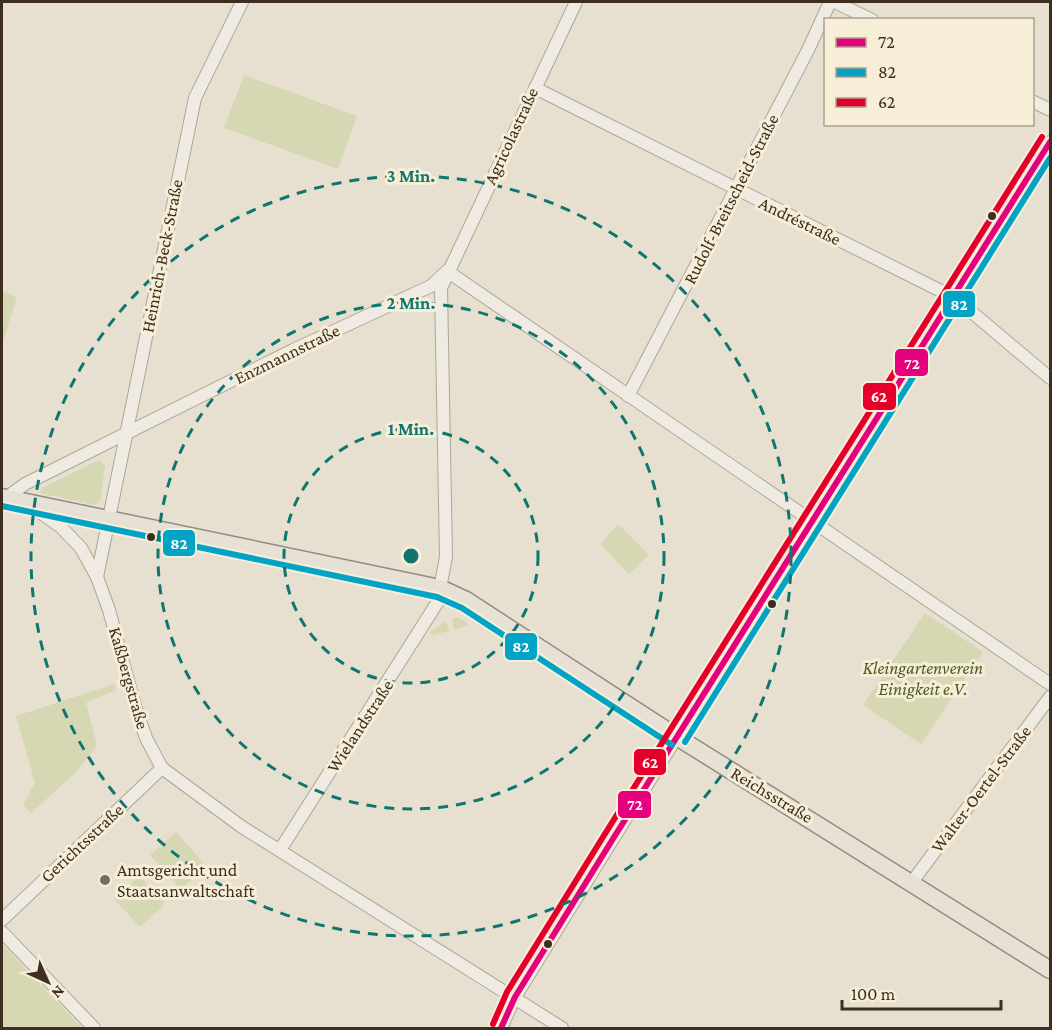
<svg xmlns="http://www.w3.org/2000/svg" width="1052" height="1030" font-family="'Crimson Pro',serif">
<rect width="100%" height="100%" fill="#e7e0d1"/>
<g fill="#d6d7b3">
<path d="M244,75L357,116L338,169L224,128Z"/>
<path d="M2,291L17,297L2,344Z"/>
<path d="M99,460L105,465L100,500L95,505L39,493L42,488Z"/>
<path d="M618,524L649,555L629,574L600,544Z"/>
<path d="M925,613L983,652L921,744L863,705Z"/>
<path d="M457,617L468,623L467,626L454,630L452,618Z"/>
<path d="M445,621L450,631L432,635L430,632Z"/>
<path d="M114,684L116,690L86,703L97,746L76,772L31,813L23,804L35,783L16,716Z"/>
<path d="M176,832L206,866L181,889L150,855Z"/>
<path d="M139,876L165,904L140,927L114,899Z"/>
<path d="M2,944L82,1028H2Z"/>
</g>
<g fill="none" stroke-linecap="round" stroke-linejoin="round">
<g stroke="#ada599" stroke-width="14">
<g id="minor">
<path d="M835,2L872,20"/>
<path d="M535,88L955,298L1050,378"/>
<path d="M1032,101L1050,110"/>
<path d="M447,271L1050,684"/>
<path d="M628,396L808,50L830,2"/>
<path d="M6,498L25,484L293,350L431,286L446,272"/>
<path d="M31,506L61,527L81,548L97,577L109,610L135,706L146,738L162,768L242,827L562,1028"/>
<path d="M97,577L195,98L242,2"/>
<path d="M440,588L446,557L441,288L576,2"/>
<path d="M280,850L439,600"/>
<path d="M912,882L1050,697"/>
<path d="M2,920L162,768"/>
<path d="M2,932L94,1028"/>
<path d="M501,1028L515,997L611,842L1050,142"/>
</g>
</g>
<g stroke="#928b80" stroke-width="19">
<path id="major" d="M2,497L440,588L466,600L677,737L1050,970"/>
</g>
<use href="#minor" stroke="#efebe3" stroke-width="12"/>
<use href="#major" stroke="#e6e1d4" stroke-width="16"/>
<g stroke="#f7eed8" stroke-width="10">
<path id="bus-1" d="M501,1028L515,997L611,842L1050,142"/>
</g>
<g stroke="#f7eed8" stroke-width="10">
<g id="bus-2">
<path d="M2,506L437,597L462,608L672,745"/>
<path d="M685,742L1050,158"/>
</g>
</g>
<g stroke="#f7eed8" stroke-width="10">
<path id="bus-3" d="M493,1024L507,992L603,837L1042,137"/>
</g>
<use href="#bus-1" stroke="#e5007d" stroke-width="6"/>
<use href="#bus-2" stroke="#03a3c5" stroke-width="6"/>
<use href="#bus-3" stroke="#e4002b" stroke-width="6"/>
</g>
<g fill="none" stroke="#0f766e" stroke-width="3" stroke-dasharray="10 8">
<circle cx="411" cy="556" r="127"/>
<circle cx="411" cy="556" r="253"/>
<circle cx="411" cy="556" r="380"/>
</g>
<g fill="#3d2e20" stroke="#f7eed8" stroke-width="2">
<circle cx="992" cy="216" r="5"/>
<circle cx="151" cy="537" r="5"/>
<circle cx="772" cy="604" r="5"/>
<circle cx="548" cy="944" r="5"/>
</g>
<circle fill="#786c5e" stroke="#f7eed8" stroke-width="2" cx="105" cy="880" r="6"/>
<g text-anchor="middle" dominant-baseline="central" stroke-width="6" stroke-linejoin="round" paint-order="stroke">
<g font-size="18" fill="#3d2e20" stroke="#f7eed8">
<text transform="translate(511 136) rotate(-65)">Agricolastraße</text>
<text transform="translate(731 199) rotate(-63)">Rudolf-Breitscheid-Straße</text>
<text transform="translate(800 221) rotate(26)">Andréstraße</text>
<text transform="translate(162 256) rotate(-79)">Heinrich-Beck-Straße</text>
<text transform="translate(287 354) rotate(-26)">Enzmannstraße</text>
<text transform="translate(129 678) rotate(74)">Kaßbergstraße</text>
<text transform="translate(360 726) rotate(-57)">Wielandstraße</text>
<text transform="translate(981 789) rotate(-53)">Walter-Oertel-Straße</text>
<text transform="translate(772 795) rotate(31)">Reichsstraße</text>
<text transform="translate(82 843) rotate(-43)">Gerichtsstraße</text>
</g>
<g font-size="18" font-style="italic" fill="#4d5a26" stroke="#f7eed8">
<text x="923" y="668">Kleingartenverein<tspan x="923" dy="21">Einigkeit e.V.</tspan></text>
</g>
<g font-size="18" fill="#3d2e20" stroke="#f7eed8" text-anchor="start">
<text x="117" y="870">Amtsgericht und<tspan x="117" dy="21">Staatsanwaltschaft</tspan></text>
</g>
</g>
<circle cx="411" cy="556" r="9" fill="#0f766e" stroke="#f7eed8" stroke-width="3"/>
<g font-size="18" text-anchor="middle" font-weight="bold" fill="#0f766e" stroke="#f7eed8" stroke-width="6" stroke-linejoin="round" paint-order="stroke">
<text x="411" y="182">3 Min.</text>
<text x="411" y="309">2 Min.</text>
<text x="411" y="435">1 Min.</text>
</g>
<g stroke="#f7eed8" stroke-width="2">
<rect x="942" y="290" width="34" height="28" rx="6" fill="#03a3c5"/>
<rect x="894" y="348" width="35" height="29" rx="6" fill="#e5007d"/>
<rect x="862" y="382" width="35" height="29" rx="6" fill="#e4002b"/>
<rect x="162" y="529" width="34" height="28" rx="6" fill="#03a3c5"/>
<rect x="504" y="632" width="34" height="29" rx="6" fill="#03a3c5"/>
<rect x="633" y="748" width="34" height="28" rx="6" fill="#e4002b"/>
<rect x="617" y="790" width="35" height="29" rx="6" fill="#e5007d"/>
</g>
<g font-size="16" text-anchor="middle" font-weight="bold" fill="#fff">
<text x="959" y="310">82</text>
<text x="912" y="369">72</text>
<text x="879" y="402">62</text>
<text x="179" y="549">82</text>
<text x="521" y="652">82</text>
<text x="650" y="768">62</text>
<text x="635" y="810">72</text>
</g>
<rect width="1052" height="1030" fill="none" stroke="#3d2e20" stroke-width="6"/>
<rect x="824" y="18" width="210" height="108" fill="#f7eed8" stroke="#ada18e" stroke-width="1.5"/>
<rect x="836" y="38" width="30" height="9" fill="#e5007d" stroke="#ada18e" stroke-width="1.5"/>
<text x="878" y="48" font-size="18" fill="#3d2e20">72</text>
<rect x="836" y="68" width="30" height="9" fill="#03a3c5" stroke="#ada18e" stroke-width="1.5"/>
<text x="878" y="78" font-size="18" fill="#3d2e20">82</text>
<rect x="836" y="98" width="30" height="9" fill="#e4002b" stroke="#ada18e" stroke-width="1.5"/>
<text x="878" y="108" font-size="18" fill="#3d2e20">62</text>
<g transform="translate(48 982) rotate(135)" stroke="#f7eed8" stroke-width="4.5" paint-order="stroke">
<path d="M0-4.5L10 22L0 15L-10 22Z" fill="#3d2e20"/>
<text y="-9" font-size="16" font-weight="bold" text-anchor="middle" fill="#3d2e20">N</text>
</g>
<path d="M842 1000v9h159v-9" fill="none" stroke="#3d2e20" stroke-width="3"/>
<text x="851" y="1000" font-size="18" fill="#3d2e20" stroke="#f7eed8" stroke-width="4.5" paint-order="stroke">100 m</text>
</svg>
